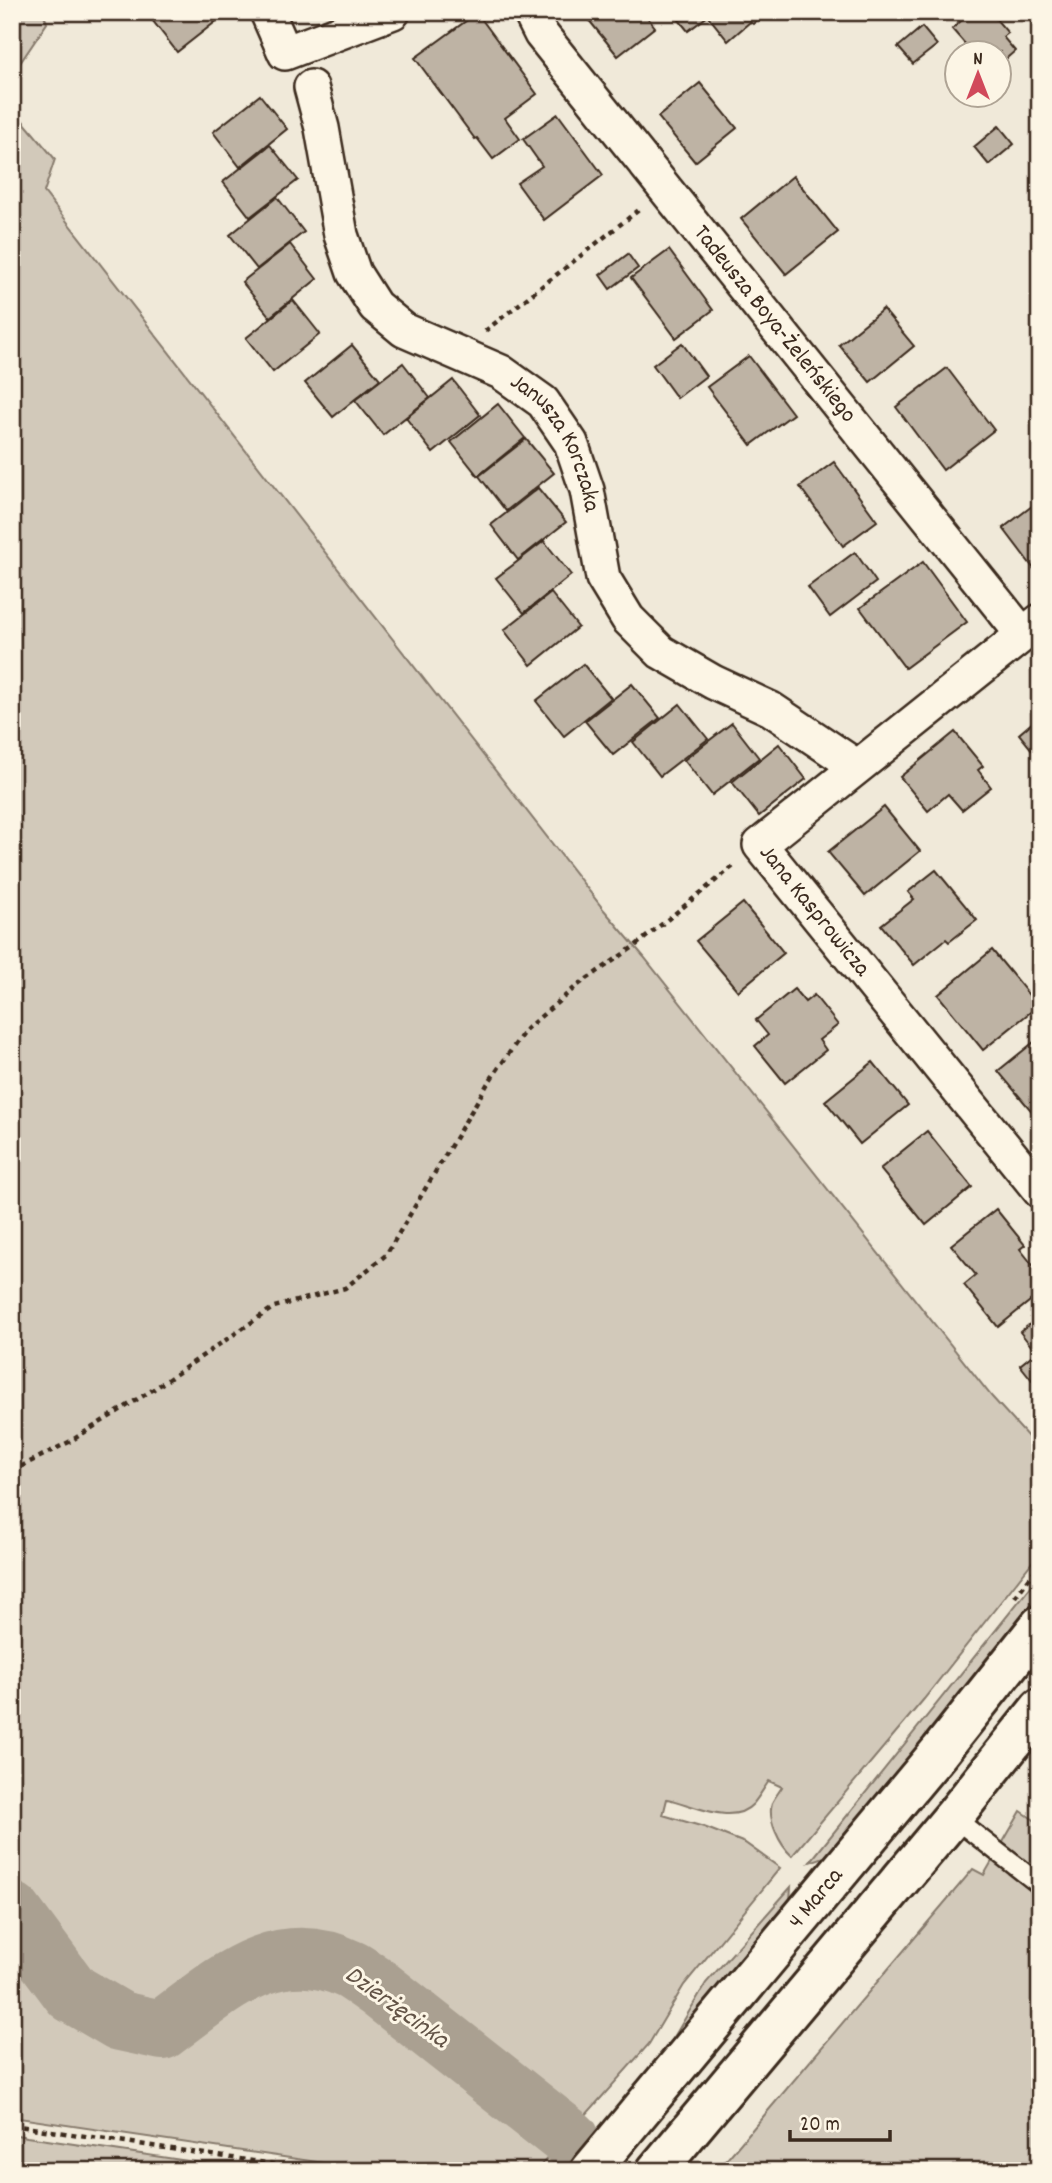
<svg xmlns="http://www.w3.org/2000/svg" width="1052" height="2183" font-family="Dekko,sans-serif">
<rect width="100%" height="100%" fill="#f0e9d9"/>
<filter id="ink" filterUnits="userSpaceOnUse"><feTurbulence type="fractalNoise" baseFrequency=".0143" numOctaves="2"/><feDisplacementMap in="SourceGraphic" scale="14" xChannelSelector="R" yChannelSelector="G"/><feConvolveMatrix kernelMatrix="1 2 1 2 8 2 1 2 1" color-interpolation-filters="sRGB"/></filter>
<g filter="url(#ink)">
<g fill="#d2c9ba" stroke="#867a6c" stroke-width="2">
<path d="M12,12H43L47,23L12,75Z"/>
<path d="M12,108L55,159L44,192L604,910L644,957L992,1397L1040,1450V1552L924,1699L792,1856C780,1845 767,1820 772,1803C774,1798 779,1792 782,1787L769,1781C764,1788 759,1797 753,1804C732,1827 692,1804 667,1799L663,1815L704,1827L745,1843L780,1868L684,1985L649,2044L536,2171H378L12,2117Z"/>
<path d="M1040,1575V1595L946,1715L830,1855L810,1862Z"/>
<path d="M1021,1811L1040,1824V2171H717L973,1869L984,1875Z"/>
<path d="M791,1887L790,1900L775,1921L664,2054L706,1983Z"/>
<path d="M12,2134L27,2137L255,2171H12Z"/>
</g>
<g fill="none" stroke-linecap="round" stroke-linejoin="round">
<path stroke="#aaa091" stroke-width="60" d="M12,1912L72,1993L120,2021L162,2030C220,1988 274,1933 351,1970C360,1975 369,1982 378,1988L570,2139"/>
</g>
<g fill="#beb3a4" stroke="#3b2a1e" stroke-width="2">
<path d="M146,12H228L177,52Z"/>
<path d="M596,12H643L655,27L618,56L588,19Z"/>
<path d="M678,12H728L730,15L733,12H743L747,17L755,12L759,18L753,24L750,22L728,41L708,16L688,31L675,15Z"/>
<path d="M971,12H990L1008,33L1003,37L1015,51L1000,64V52H972L952,29Z"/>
<path d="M477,13L537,94L505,118L520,139L493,159L477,138L475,139L415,58Z"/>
<path d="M922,27L937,45L913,64L898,47Z"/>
<path d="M700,83L737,128L695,162L658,117Z"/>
<path d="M260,95L287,129L240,167L213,132Z"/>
<path d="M558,114L603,175L544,220L517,183L542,166L523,139Z"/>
<path d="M999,126L1014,144L989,165L974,147Z"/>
<path d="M270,145L298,180L250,217L223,182Z"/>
<path d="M793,176L838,232L786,274L741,219Z"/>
<path d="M277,197L304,232L257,269L230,235Z"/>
<path d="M290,244L317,279L270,317L242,282Z"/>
<path d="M669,250L713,310L676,338L631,278Z"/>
<path d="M628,254L638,268L610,289L600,275Z"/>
<path d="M293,300L320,334L273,372L246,338Z"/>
<path d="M883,309L914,346L870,382L839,345Z"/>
<path d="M682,343L706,376L677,398L653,365Z"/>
<path d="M352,345L380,379L333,417L305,383Z"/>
<path d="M749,356L793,414L751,445L707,387Z"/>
<path d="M403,363L430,398L383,435L355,400Z"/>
<path d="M947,368L994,430L943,470L896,407Z"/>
<path d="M453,380L480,415L433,453L406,418Z"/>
<path d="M498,404L525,438L478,476L451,442Z"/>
<path d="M526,439L554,473L506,511L479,476Z"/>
<path d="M834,462L877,521L843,546L800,487Z"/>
<path d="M538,488L566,522L518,560L491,525Z"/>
<path d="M1040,500V571L1037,573L1003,528Z"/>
<path d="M544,541L571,575L524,613L496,578Z"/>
<path d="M855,552L876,582L830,617L808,587Z"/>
<path d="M923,562L967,622L905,668L860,608Z"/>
<path d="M551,593L578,627L531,665L504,630Z"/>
<path d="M583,664L611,698L564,736L536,701Z"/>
<path d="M632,684L660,718L613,755L585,721Z"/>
<path d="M680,704L708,739L660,776L633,742Z"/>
<path d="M1040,716V760L1019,734Z"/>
<path d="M732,723L759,758L712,795L684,760Z"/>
<path d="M955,732L983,766L978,770L991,787L962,810L948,794L928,811L900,777Z"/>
<path d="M779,744L806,779L759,816L732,782Z"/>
<path d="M884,807L920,851L865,896L828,852Z"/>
<path d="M936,870L977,920L949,942L946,939L914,965L881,925L914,899L908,892Z"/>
<path d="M743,903L784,953L738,991L696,941Z"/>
<path d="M992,950L1038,1006L983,1050L938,995Z"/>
<path d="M794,989L805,1002L814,995L838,1025L819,1040L826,1050L785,1083L755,1046L768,1035L756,1020Z"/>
<path d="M1040,1037V1121L998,1071Z"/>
<path d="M873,1062L908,1105L860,1144L825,1101Z"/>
<path d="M927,1131L972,1187L926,1225L880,1169Z"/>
<path d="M996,1209L1025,1245L1020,1249L1040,1274V1293L998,1327L964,1285L976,1275L951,1245Z"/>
<path d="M1040,1316V1390L1020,1365L1036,1352L1020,1332Z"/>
</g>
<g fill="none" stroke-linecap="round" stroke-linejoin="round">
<g stroke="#3b2a1e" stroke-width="23">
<path id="service" d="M953,1817L1040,1885"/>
</g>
<g stroke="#3b2a1e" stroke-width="38">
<g id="minor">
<path d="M267,12L285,53L393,12"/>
<path id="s1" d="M530,12L541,34L1023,635"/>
<path id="s2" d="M311,87L322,128L341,235L354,273L375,306L404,330L501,372L543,402L571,443L587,490L603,578L628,619L661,652L713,682L771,709L856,766"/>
<path id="s3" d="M1040,621L760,845L1040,1191"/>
</g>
</g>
<g stroke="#3b2a1e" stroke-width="44">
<g id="secondary">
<path id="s4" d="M590,2171L940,1751L1040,1625"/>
<path d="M656,2171L953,1817L1040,1708"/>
</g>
</g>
<g stroke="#3b2a1e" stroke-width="4.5" stroke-dasharray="5 5" stroke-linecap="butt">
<path d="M1026,12L1040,30"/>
<path d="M485,331L640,209"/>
<path d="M12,1471L69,1442L154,1389L274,1307L345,1288L386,1255L488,1083L526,1029L578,985L635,946L736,864"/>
<path d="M1015,1597L1040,1564"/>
<path d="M12,2125L319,2171"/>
</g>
<use href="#service" stroke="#fcf5e5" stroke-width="18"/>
<use href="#minor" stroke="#fcf5e5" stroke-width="33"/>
<use href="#secondary" stroke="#fcf5e5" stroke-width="38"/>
</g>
</g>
<g text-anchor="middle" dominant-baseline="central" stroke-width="6" stroke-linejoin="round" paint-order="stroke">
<g font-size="24" fill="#3b2a1e" stroke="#fcf5e5">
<text stroke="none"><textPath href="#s1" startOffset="397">Tadeusza Boya-Żeleńskiego</textPath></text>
<text stroke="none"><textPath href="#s2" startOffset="467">Janusza Korczaka</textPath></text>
<text stroke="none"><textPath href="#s3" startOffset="444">Jana Kasprowicza</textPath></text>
<text stroke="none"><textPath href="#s4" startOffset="354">4 Marca</textPath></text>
</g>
<g font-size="26" font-style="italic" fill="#625346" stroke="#fcf5e5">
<text transform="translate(396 2008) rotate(36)">Dzierżęcinka</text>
</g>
</g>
<rect width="1052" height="2183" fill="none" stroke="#fcf5e5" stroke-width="42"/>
<rect x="21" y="21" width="1010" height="2141" fill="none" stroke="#3b2a1e" stroke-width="2.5" filter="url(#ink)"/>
<g transform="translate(978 74)"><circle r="33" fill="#fcf5e5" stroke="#afa495" stroke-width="2"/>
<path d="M0-5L12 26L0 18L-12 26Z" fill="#d1495b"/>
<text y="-10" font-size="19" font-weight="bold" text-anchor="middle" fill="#3b2a1e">N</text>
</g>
<path d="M790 2130v10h100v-10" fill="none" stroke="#3b2a1e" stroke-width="3.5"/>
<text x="800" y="2130" font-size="21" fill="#3b2a1e" stroke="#fcf5e5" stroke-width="5" paint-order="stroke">20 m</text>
</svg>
